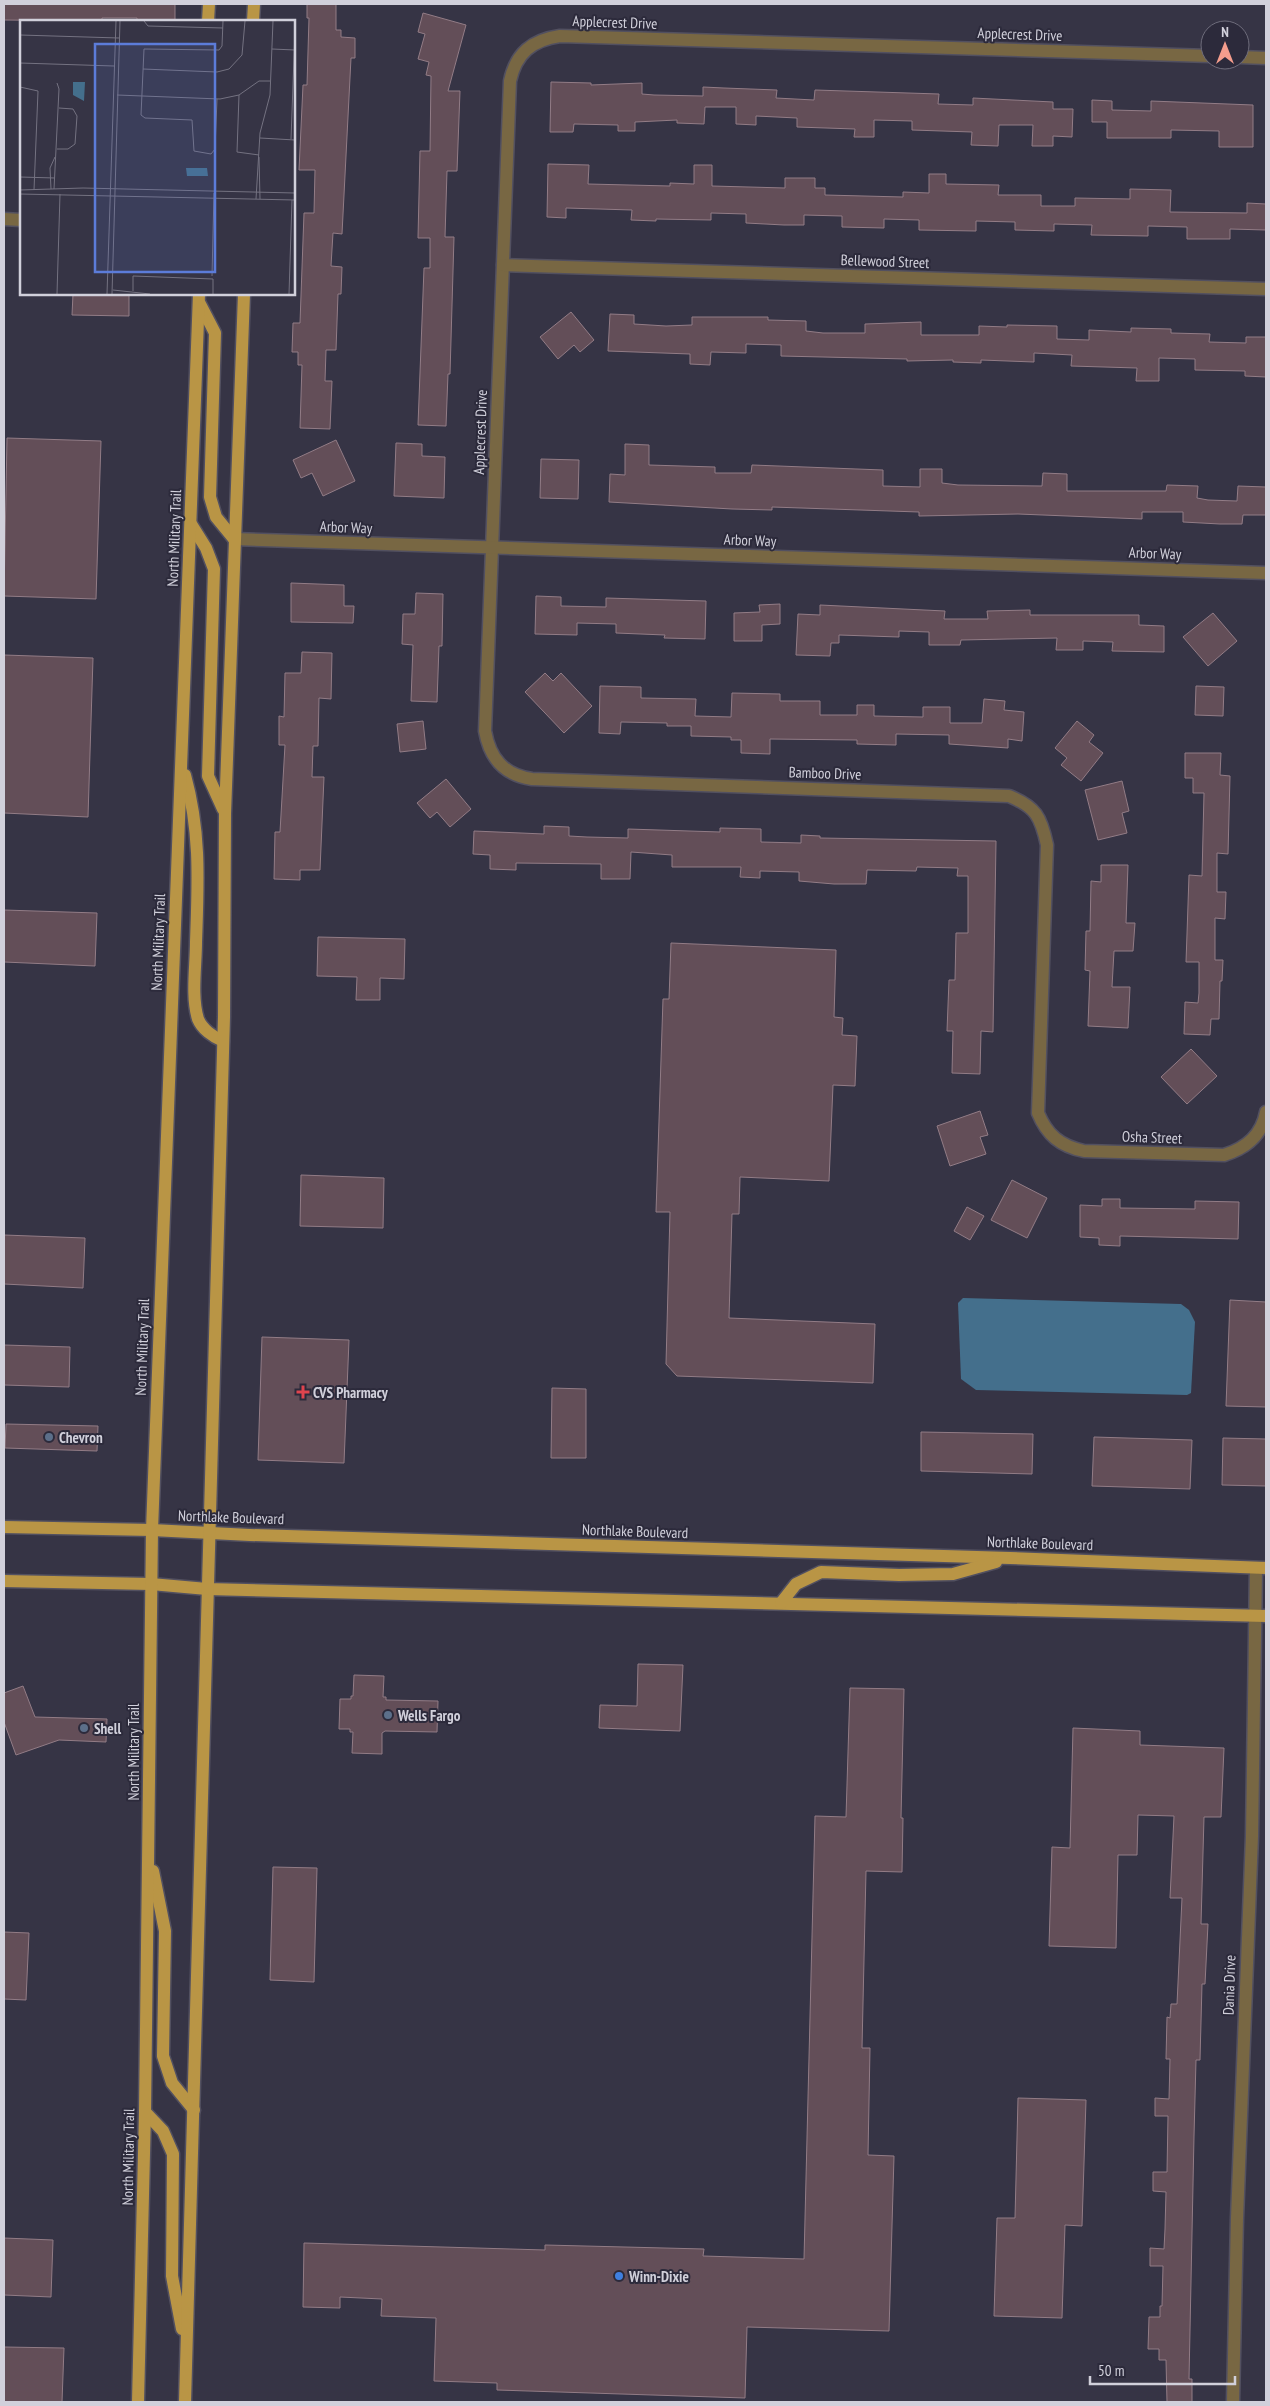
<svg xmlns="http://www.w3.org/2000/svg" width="1270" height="2406" font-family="'PT Sans Narrow',sans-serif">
<rect width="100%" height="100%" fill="#363445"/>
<path fill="#446f8c" d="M963,1298L1181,1304L1189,1310L1195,1322L1191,1393L1187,1395L976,1390L961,1379L958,1303Z"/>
<g fill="#634e58" stroke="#927c86">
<path d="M4,4H175V21H137V18H102V21L4,20Z"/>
<path d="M307,4H336V30H341V37L355,38V58H351L342,234L333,233L331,266L342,267L341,294H338L336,350H326L325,381H332L330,429L300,428L302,365H298V352H292L293,323H300L304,213H314L315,170H299L303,85H307L309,18H307Z"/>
<path d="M423,13L466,25L448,91H460L457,171H447L445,237H454L450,374H448L446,426L418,425L424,268H430V238H418L420,151H430L431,76L426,75L429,62L418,59L425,34L418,32Z"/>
<path d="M551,82L591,83V85L642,83V94L654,95L703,96V87L724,88L777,90L776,98L814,100L815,90L939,94L938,104L973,105V98L1053,102V109H1073L1072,137L1053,136V146H1032L1033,125H999L998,146L971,145L972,132L912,130V121L874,120V137H854L855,129L797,127V118L756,116V125L736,124V107H705L704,124L677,123V120L635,122V131H618V125L574,124L573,132H550Z"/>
<path d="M1092,100L1112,101V110L1151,111V101L1253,105V147H1219V131L1171,130V138H1107V122H1092Z"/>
<path d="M548,164L589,165L588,184L670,186V183L694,184V165H712V186L785,188V178H815V188H825V195L903,197V192L929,193V174H946V184L999,185L998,195H1041V206H1075V198L1130,199V189L1171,190L1170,212L1247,213V203L1266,204V230L1230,229V239H1187V227L1148,226V236L1091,235L1092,225L1054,224V231L1015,230V222L976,221V231L919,230V220L884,219V228L842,227V216L804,215V225H784L746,223V214L711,213V220L656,219V221L631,220L632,210L566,208V218L547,217Z"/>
<path d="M73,294H129V316L72,315Z"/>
<path d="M571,312L594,340L580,352L574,345L558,359L540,337Z"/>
<path d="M610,314L634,315V324L666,326L692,325V317H768V320L806,321V331L823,333H865V324L921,322V335H979V326L1007,327V325L1057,326V339L1089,340V330L1131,332V328L1171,329V333L1210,334L1209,342L1246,343V337H1266V377L1245,376V371L1195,370V359L1159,358V381H1136L1137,368L1071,366L1072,355L1034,353V362L981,360V363L953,362V360L907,361V359L781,356V345L746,344V353L711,352L710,365L690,364V354L608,351Z"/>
<path d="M7,438L101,441L96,599L4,596Z"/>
<path d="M336,440L355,481L323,496L312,473L301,478L293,460Z"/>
<path d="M396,443L422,444V456L445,457L444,498L394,496Z"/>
<path d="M625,444L649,445V465L715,467V473H751L752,465L883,470V486L920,487V469H942V483L958,485L1042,486L1043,473L1067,474V491H1166L1167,485L1198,486L1197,498L1208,500L1237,501L1238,486L1266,487V515H1243L1242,524H1220L1183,522V512H1142V519L1018,514L919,516V512L772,507V510L732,509L609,502L610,474L625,475Z"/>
<path d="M541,459L579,460L578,499L540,498Z"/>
<path d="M291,583L344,585V606H354L353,623L291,622Z"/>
<path d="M416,593L443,594L442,646H439L437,702L411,701L413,645L402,644L403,614H415Z"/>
<path d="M536,596L561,597V606L606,607V598L706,601L705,639L664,638L665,635L616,633V624L577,623V635L535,634Z"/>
<path d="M780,604V624L762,625V641H734V613L760,612L759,605Z"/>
<path d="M820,605L945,611L944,619H988L987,611L1030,610V615H1139V625L1164,626V652L1112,651L1113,642L1083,641V650H1056L1057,638L961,640L960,645H929V632L899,631V637L839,635V643H831L830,656L796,655L798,614L820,615Z"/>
<path d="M1213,613L1237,641L1208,666L1183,637Z"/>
<path d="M302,652L332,653L331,699L319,698L318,746H313L312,777H324L320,870H300V880L274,879L275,832H280L285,745H279V716L284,717L285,673H301Z"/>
<path d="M4,655L93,658L88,817L4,813Z"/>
<path d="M545,673L553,681L561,673L592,706L564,733L525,692Z"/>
<path d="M600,686L641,687V698L696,699L695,716L731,717L732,693L780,694V701H820V715H857V705H874V716L923,717V707H950V723H982L984,699L1005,701L1004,710L1024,712L1022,741L1008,739V748L949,744V735L896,734V745L857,744V740L770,739V754L741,753V740H731V737L691,736V726H667V723L621,722L620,734L599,733Z"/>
<path d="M1196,686L1224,687L1223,716L1195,715Z"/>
<path d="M423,721L426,749L400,752L397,724Z"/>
<path d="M1077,721L1094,735L1089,742L1103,753L1081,781L1061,765L1067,758L1055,748Z"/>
<path d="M1185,753H1221L1220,775L1230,776L1228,854L1217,853V892H1226L1225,919L1215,918V960H1223L1222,981H1220L1219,1019H1211L1210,1035L1184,1034L1185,1002L1198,1003L1199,993V962H1186L1187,934L1189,875L1202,876L1204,793H1193V778H1185Z"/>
<path d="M446,779L471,809L450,827L437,812L430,818L417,803Z"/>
<path d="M1122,781L1129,811L1122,813L1127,833L1098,840L1085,790Z"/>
<path d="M544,826L569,827V836L587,837L628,838V829L720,832V828L761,829V842L801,843V835L820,836V838L996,841L993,1032L981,1031L980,1074L952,1073L953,1031H947L949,980H955L956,933H968V876H957L958,868L917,867L916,871L867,870L866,884H834L799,881V872L760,871V878L740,877L741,867H672V855L631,852L630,879H601V864L516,863V870L490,869V855L473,854L474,831L544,834Z"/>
<path d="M1101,865H1128L1126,923H1135L1133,951H1114L1112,987H1130L1128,1028L1088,1026L1090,971L1085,970L1086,931H1090L1091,881L1101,882Z"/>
<path d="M4,910L97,913L95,966L4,962Z"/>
<path d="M318,937L405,939L404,979L380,978V1000H356L357,977L317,976Z"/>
<path d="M671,943L836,950L834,1017L843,1018L842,1035L857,1036L855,1086L833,1085L829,1181L740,1177L739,1214H732L729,1318L875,1324L873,1383L677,1376L666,1364L670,1212H656L663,999H669Z"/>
<path d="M1191,1049L1217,1076L1187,1104L1161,1077Z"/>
<path d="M980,1111L988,1135L980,1137L986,1154L950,1166L937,1126Z"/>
<path d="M301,1175L384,1178L383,1228L300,1226Z"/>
<path d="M1012,1180L1047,1198L1027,1238L991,1220Z"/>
<path d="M1102,1199H1120V1208L1195,1209V1201L1239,1202L1238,1239L1120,1236V1246L1099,1245V1238L1080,1237V1205L1102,1206Z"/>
<path d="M967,1207L984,1216L970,1240L954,1231Z"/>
<path d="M4,1235L85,1238L83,1288L4,1284Z"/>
<path d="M1230,1300L1266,1302V1407L1226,1406Z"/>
<path d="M262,1337L349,1340L344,1463L258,1460Z"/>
<path d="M4,1345L70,1347L69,1387L4,1385Z"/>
<path d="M552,1388L586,1389V1458H551Z"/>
<path d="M6,1424L98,1426L97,1451L5,1448Z"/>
<path d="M921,1432L1033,1434L1032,1474L921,1471Z"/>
<path d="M1094,1437L1192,1440L1190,1489L1092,1486Z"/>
<path d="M1223,1438L1266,1439V1486L1222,1485Z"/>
<path d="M638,1664L683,1665L680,1731L599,1728L600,1705L637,1706Z"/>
<path d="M354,1675L384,1676L383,1697H386V1700L438,1701L437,1732L385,1731L382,1733V1754L352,1753L353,1732H350V1729H339L340,1699H351V1696H353Z"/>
<path d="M23,1686L35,1717L107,1719L106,1742L59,1740L16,1755L4,1722V1693Z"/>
<path d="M850,1688L904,1689L901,1818H903L902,1872L866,1871L862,2048H870L868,2155L894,2156L889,2331L747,2327L745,2398L497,2390V2383L434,2381L436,2318L381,2316L382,2299L340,2297V2308L303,2307L304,2243L545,2250V2245L704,2249L703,2256L804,2259L815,1816L846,1817Z"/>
<path d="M1073,1728L1140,1731V1745L1224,1748L1221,1817H1204L1201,1924H1208L1205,1984H1202L1200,2060H1196L1194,2136L1189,2379H1192V2402H1167L1166,2360H1159V2349H1148L1149,2317H1160V2306H1162L1163,2266H1150V2248L1164,2249L1165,2229L1166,2192L1153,2191V2172H1167L1168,2116H1155V2098L1169,2099L1170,2059H1166L1167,2017L1170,2018L1171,2004H1177L1182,1898H1170L1174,1816L1138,1815L1137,1855H1118L1116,1948L1049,1946L1052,1847L1070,1848Z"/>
<path d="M273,1867L317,1868L314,1982L270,1980Z"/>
<path d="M4,1932L29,1933L26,2000L4,1999Z"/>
<path d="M1018,2098L1086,2100L1082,2226L1065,2225L1062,2318L994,2316L997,2218H1015Z"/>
<path d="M4,2238L53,2240L51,2297L4,2295Z"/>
<path d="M4,2347L64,2348L62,2402H4Z"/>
</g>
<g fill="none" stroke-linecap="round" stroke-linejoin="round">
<g stroke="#525060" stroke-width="15">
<g id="minor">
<path d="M1210,56L560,36C532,40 516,53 510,81L485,731C490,759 504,775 532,779L1009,796C1036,807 1041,817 1047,845L1038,1113C1047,1135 1060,1146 1084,1151L1224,1155C1247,1148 1262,1135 1266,1112"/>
<path d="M1240,57L1266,58"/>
<path d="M4,219L21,220"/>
<path d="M503,265L1266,289"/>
<path d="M234,539L1266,573"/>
<path d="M1233,2402L1237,2218L1252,1836L1256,1568"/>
</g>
</g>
<g stroke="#525060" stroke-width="15">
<g id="major">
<path d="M208,21L209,4"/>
<path d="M253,21L254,4"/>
<path d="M200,304L215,333L210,497L216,517L234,539"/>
<path d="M191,524L206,548L214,569L208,776L223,809"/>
<path d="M185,775C201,833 198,883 196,942C196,966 191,996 198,1019C202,1029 213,1037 223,1041"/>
<path d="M4,1527L152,1530L250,1535L1010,1558L1266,1568"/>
<path d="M4,1581L151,1584L207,1589L1266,1616"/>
<path d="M781,1603L796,1584L821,1572L899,1575L953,1574L996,1562"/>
<path d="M153,1871L165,1931L163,2056L172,2083L194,2110"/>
<path d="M145,2112L163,2131L173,2154L172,2276L182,2329"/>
<path d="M138,2402L145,2112L152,1530L199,294"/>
<path d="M185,2402L224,1017L225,814L244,294"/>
</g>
</g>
<use href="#minor" stroke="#786743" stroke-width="12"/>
<use href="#major" stroke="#b99545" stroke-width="12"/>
</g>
<path fill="#e0444e" stroke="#2c2a3b" stroke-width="2" d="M300.5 1384.5h5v5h5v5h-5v5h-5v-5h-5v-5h5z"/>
<g fill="#5c6f8a" stroke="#2c2a3b" stroke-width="2">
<circle cx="49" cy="1437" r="5"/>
<circle cx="388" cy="1715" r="5"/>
<circle cx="84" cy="1728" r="5"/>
</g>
<circle fill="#3f7fe0" stroke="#2c2a3b" stroke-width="2" cx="619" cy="2276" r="5"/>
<g text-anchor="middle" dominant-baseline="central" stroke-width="4" stroke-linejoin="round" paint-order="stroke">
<g font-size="15" fill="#d1d0db" stroke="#2c2a3b">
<text transform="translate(615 22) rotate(2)">Applecrest Drive</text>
<text transform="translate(1020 34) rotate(2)">Applecrest Drive</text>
<text transform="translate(885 261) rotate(2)">Bellewood Street</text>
<text transform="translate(480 432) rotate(-88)">Applecrest Drive</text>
<text transform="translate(346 527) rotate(2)">Arbor Way</text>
<text transform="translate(174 538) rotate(-88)">North Military Trail</text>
<text transform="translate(750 540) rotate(2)">Arbor Way</text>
<text transform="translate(1155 553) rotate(2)">Arbor Way</text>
<text transform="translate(825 773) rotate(2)">Bamboo Drive</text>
<text transform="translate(158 942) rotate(-88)">North Military Trail</text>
<text transform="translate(1152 1137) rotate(2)">Osha Street</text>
<text transform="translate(142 1347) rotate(-88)">North Military Trail</text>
<text transform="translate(231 1517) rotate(2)">Northlake Boulevard</text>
<text transform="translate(635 1531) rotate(2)">Northlake Boulevard</text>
<text transform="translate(1040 1543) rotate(2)">Northlake Boulevard</text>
<text transform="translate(133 1752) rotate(-90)">North Military Trail</text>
<text transform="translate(1229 1985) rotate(-88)">Dania Drive</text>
<text transform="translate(128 2157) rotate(-89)">North Military Trail</text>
</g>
<g font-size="15" font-weight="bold" fill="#d1d0db" stroke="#2c2a3b" text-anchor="start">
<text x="313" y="1392">CVS Pharmacy</text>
<text x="59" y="1437">Chevron</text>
<text x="398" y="1715">Wells Fargo</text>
<text x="94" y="1728">Shell</text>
<text x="629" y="2276">Winn-Dixie</text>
</g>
</g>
<g transform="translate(20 20)">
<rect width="275" height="275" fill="#363445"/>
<path d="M53,62H65L64,81L53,75ZM166,148H187L188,156H167Z" fill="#446f8c"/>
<path fill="none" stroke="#747281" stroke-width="1" d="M124,1L128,6L203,8M0,15L99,18M252,29L275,30M0,43L94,46M123,49L197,52L209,49L222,35L225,1M0,67L18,71L14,170M97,75L200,79L219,75L239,61H250M219,75L217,132L239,135M197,79L195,129L191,134L174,131L172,100L125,98L121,95L124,29L199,30L202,26L203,1M240,118L275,120M271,119L275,10M37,129H48L55,124L57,96L53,89L39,88M239,137L240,179M0,157L35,158M31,169L30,148L35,137M34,169L39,69L37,63M0,170L63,168L275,173M0,174L275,180M236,179L240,113L250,75L253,1M192,256L194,173M93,270L130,274M113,271V256L193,259V274M37,274L40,174M87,274L96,1M92,274L100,1M269,274L272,180"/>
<path fill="#5c7cd9" fill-opacity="0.15" stroke="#5c7cd9" stroke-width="2.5" d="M75,24H195V252H75Z"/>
<rect width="275" height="275" fill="none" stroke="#d1d0db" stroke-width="2.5"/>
</g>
<rect width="1270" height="2406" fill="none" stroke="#d1d0db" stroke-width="10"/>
<g transform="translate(1225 45)"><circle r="24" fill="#2c2a3b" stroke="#6e6c7b"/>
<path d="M0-4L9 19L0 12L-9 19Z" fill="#f49d8d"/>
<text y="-8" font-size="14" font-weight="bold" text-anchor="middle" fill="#d1d0db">N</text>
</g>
<path d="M1090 2376v8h145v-8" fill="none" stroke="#d1d0db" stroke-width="2.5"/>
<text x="1098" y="2376" font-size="15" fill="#d1d0db" stroke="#2c2a3b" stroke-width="4" paint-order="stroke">50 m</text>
</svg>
